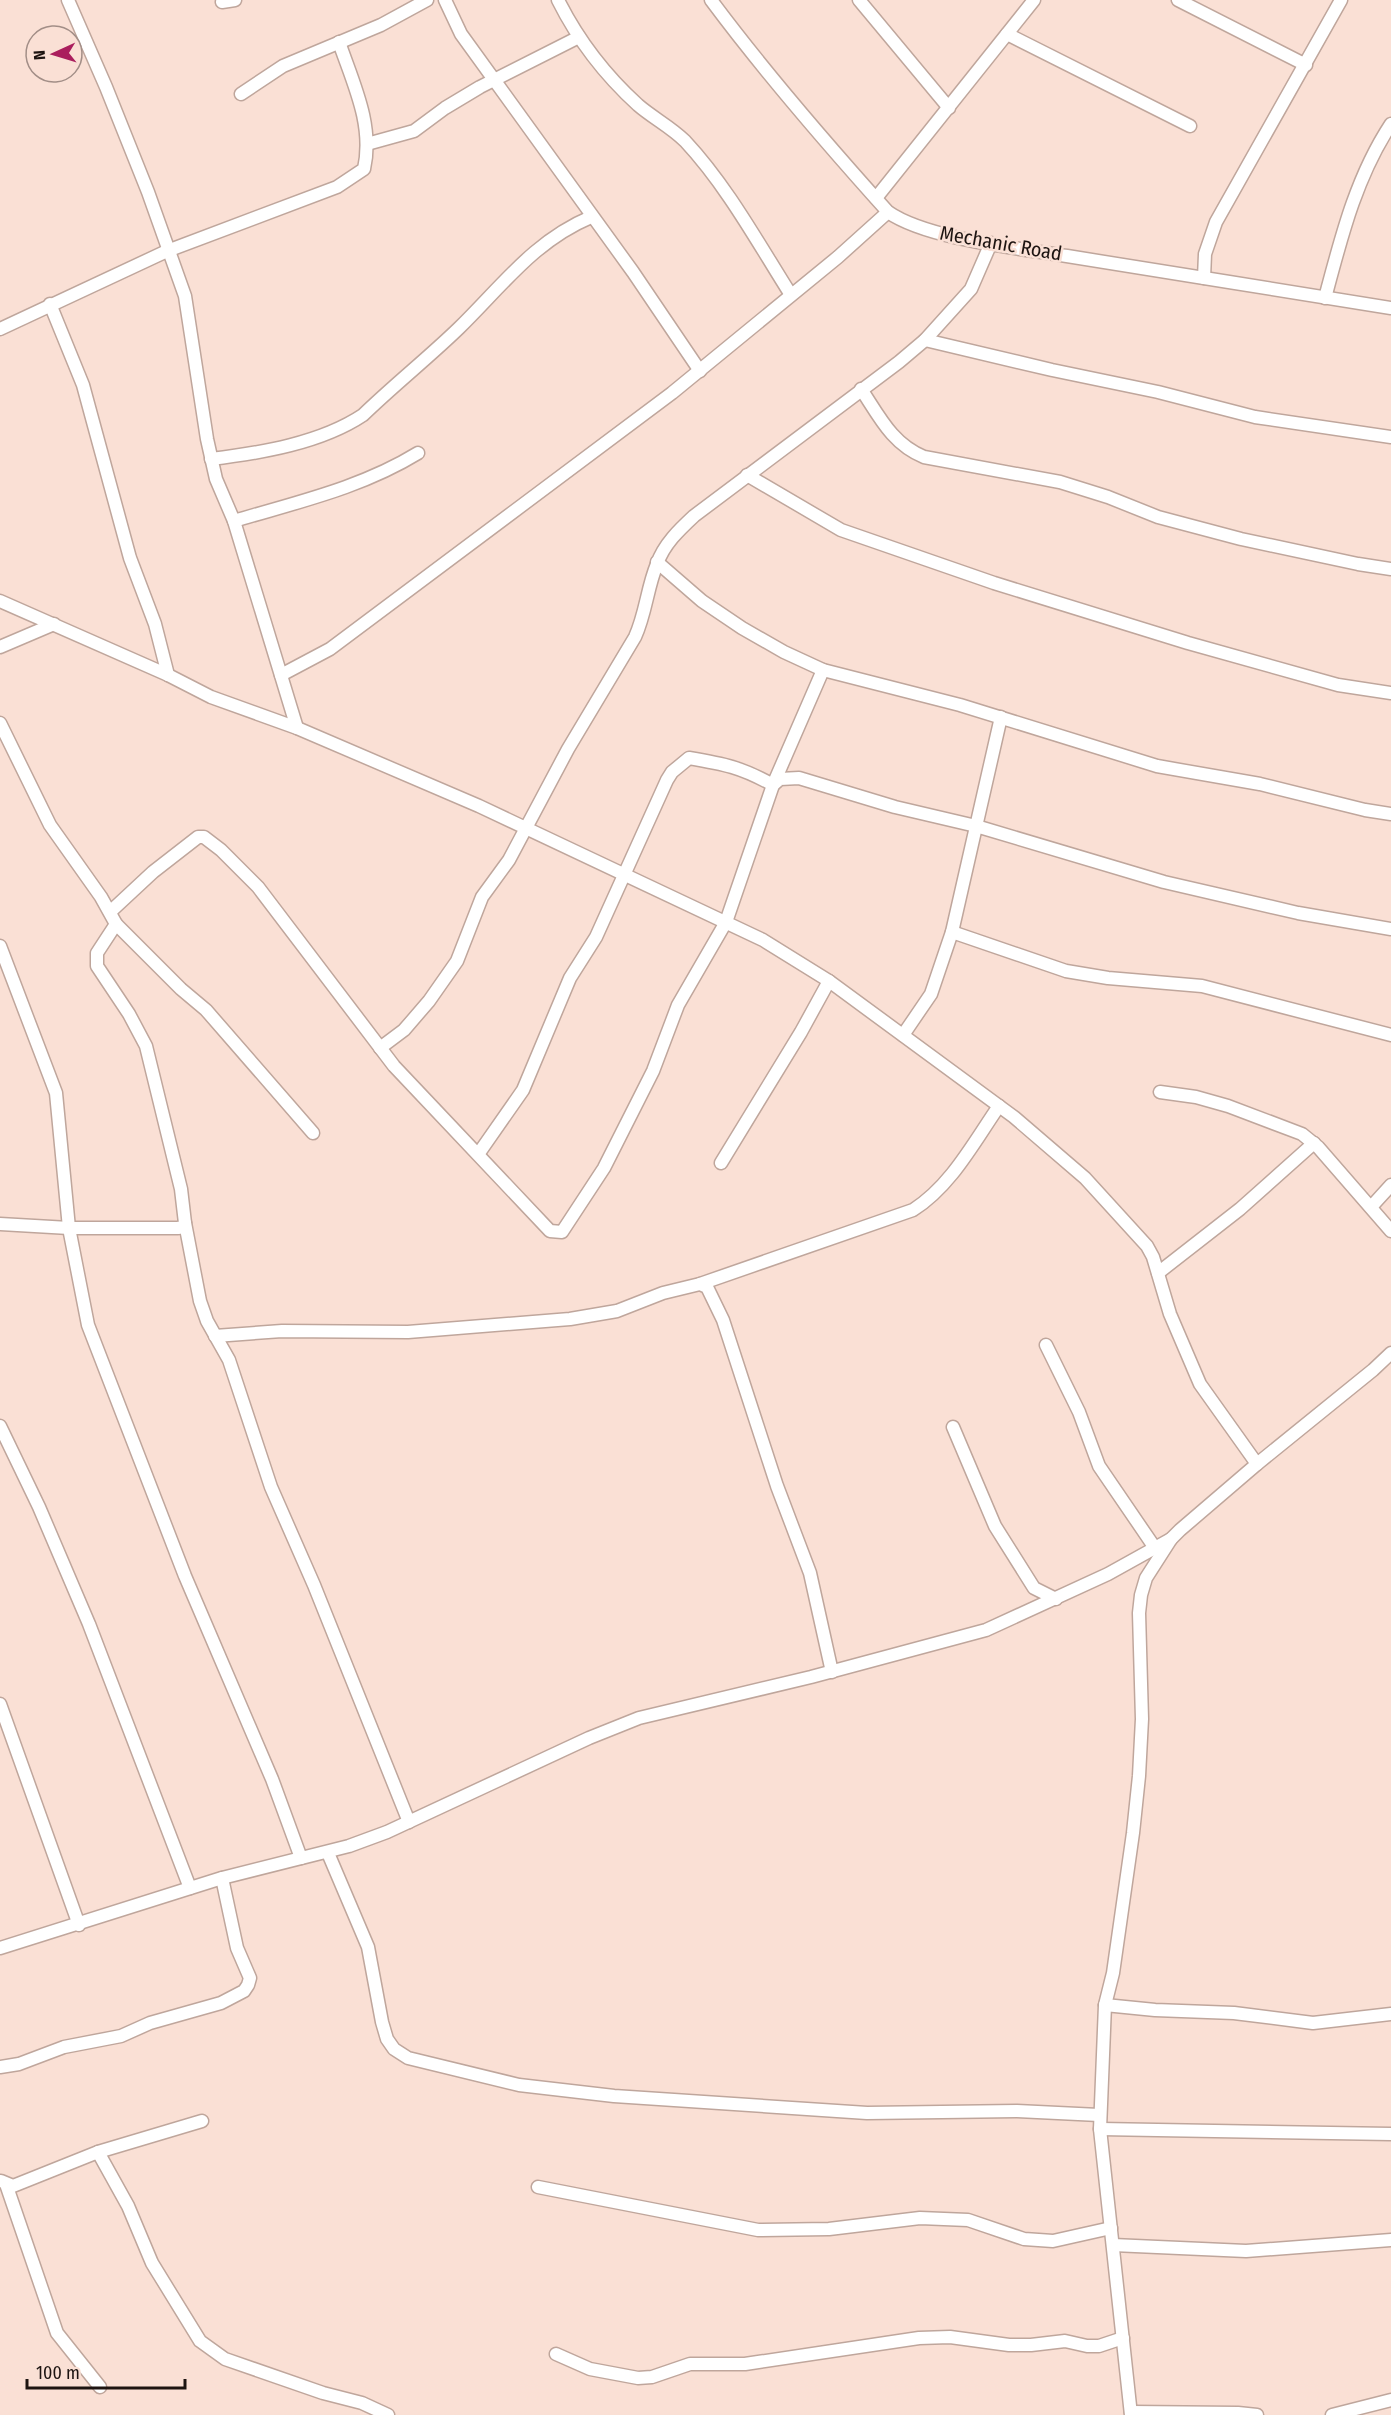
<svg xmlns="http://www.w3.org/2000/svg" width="1391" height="2415" font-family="'Fira Sans Condensed',sans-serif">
<rect width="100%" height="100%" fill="#fae0d5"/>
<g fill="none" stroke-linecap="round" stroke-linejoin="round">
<g stroke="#bfa69c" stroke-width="15">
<g id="street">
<path d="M68,0L106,87L148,192L185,296L207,439L216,479L234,521L297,728"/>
<path d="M445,0L461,34L633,272L700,371"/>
<path d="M558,0C578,40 605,75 638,105C653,118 671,127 685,141C727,186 758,243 791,295"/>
<path d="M711,0C766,74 826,143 888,212C927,239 1018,248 1067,256C1175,273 1283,291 1391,308"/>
<path d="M859,0L949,108"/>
<path d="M1178,0L1306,65"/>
<path d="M222,2L235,0"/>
<path d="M1007,34L1190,126"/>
<path d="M241,94L283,66L381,25L427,0"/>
<path d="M367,144L414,131L445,108L480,87L579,37"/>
<path d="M876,198L1034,0"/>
<path d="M1204,278L1205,254L1216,222L1341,0"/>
<path d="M1325,298C1341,238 1356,177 1391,124"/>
<path d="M50,304L83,385L130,558L155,624L168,675"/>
<path d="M0,329L167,251L337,187L364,169C374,125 353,83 339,42"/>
<path d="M925,340L1052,370L1158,392L1255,417L1391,437"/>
<path d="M861,389C879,416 892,444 924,457L1060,482L1108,497L1158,517L1241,539L1358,564L1391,569"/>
<path d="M211,459C261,453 321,443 363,415C394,385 428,358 459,328C502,286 534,241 591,217"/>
<path d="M747,475L841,530L994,583L1188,643L1338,685L1391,693"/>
<path d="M234,521C297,502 361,488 418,453"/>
<path d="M657,562L702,601L742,628L784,652L823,670L960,705L1157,766L1260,784L1365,810L1391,814"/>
<path d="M0,601L168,675L211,697L297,728L479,806L763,940L829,981L1014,1117L1085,1178L1147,1246L1153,1257L1170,1314L1200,1384L1257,1464"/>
<path d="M0,647L54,624"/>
<path d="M281,675L330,649L672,393L838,257L888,212"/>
<path d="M0,723L50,825L101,897L116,924L97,953V966L129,1014L146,1046L181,1189L185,1223L183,1227L178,1228H69L0,1224"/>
<path d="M110,912L153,872L198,837H204L221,850L258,887L394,1066L550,1231L562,1232L604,1168L653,1071L678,1005L726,922L773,785L823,670"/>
<path d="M116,924L181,989L206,1010L313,1133"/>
<path d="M952,932L1066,971L1108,978L1202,986L1391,1035"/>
<path d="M0,946L56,1093L69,1228L88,1325L185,1576L272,1779L301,1858"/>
<path d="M903,1035L931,994L952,932L1001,717"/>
<path d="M380,1048L404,1030L429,1001L457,961L482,897L509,860L568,749L635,637C646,613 647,588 657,564C664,544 679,530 694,516L899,362L925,340L971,289L991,243"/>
<path d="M1160,1092L1196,1097L1228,1106L1302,1134L1318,1147L1391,1231"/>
<path d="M479,1153L523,1090L570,978L596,937L667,780L672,772L689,758C724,764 741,767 773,785L780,779L799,778L895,807L976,826L1164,882L1298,913L1391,929"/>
<path d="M721,1163L801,1032L829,981"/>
<path d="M1371,1207L1391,1185"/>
<path d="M185,1223L200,1301L207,1321L229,1360L271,1487L314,1585L409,1822"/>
<path d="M1158,1273L1240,1209L1314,1143"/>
<path d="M700,1284L913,1210C951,1186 974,1142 999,1106"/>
<path d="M215,1336L282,1331L408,1332L570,1319L617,1311L663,1293L700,1284L707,1287L723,1320L777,1486L810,1573L832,1672"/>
<path d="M1046,1345L1079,1412L1099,1466L1155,1548"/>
<path d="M0,1426L39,1507L89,1624L190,1888"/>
<path d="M953,1427L995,1526L1034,1588L1056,1599"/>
<path d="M0,1704L79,1925"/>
<path d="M328,1853L368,1947L382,2022L387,2039L394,2049L408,2058L519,2085L614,2096L867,2113L1017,2111L1099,2115"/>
<path d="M0,1948L222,1878L349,1846L387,1832L589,1738L639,1718L811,1677L986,1630L1108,1574L1171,1539"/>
<path d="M1105,2005L1155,2010L1234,2013L1313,2023L1391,2014"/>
<path d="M0,2067L19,2064L64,2047L121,2036L150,2023L221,2003L244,1991L248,1985L250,1978L237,1948L222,1878"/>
<path d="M1100,2129L1391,2134"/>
<path d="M98,2152L128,2206L152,2263L200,2341L225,2359L323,2393L362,2403L388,2415"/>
<path d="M1,2181L13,2186L98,2152L202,2121"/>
<path d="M6,2184L57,2333L100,2387"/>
<path d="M538,2187L758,2230L829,2229L920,2218L968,2220L1024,2239L1053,2241L1111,2228"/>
<path d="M1113,2245L1246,2251L1391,2240"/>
<path d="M556,2354L590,2369L638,2378L652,2377L690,2364H745L919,2338L950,2337L1009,2345H1031L1065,2341L1087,2346H1099L1123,2338"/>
<path d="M1131,2412L1238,2413L1257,2415"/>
<path d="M1131,2415L1100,2129L1105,2005L1113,1973L1133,1833L1139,1776L1142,1719L1139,1613L1141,1595L1146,1578L1171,1539L1180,1530L1257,1464L1373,1370L1391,1353"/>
<path d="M1332,2415L1391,2400"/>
</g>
</g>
<use href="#street" stroke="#fff" stroke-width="12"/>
</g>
<g text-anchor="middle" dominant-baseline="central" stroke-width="5" stroke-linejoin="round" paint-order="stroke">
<g font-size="20" fill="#1d1411" stroke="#fae0d5">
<text transform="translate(1001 243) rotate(10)">Mechanic Road</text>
</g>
</g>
<g transform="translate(54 54) rotate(266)"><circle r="28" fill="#fae0d5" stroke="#a28e87" stroke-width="1.5"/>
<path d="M0-4.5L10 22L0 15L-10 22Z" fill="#aa1e5d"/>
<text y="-9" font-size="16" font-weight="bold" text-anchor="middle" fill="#1d1411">N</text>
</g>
<path d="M27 2379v9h158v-9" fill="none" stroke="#1d1411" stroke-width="3"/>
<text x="36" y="2379" font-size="18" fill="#1d1411" stroke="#fae0d5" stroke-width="4.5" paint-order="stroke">100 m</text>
</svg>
